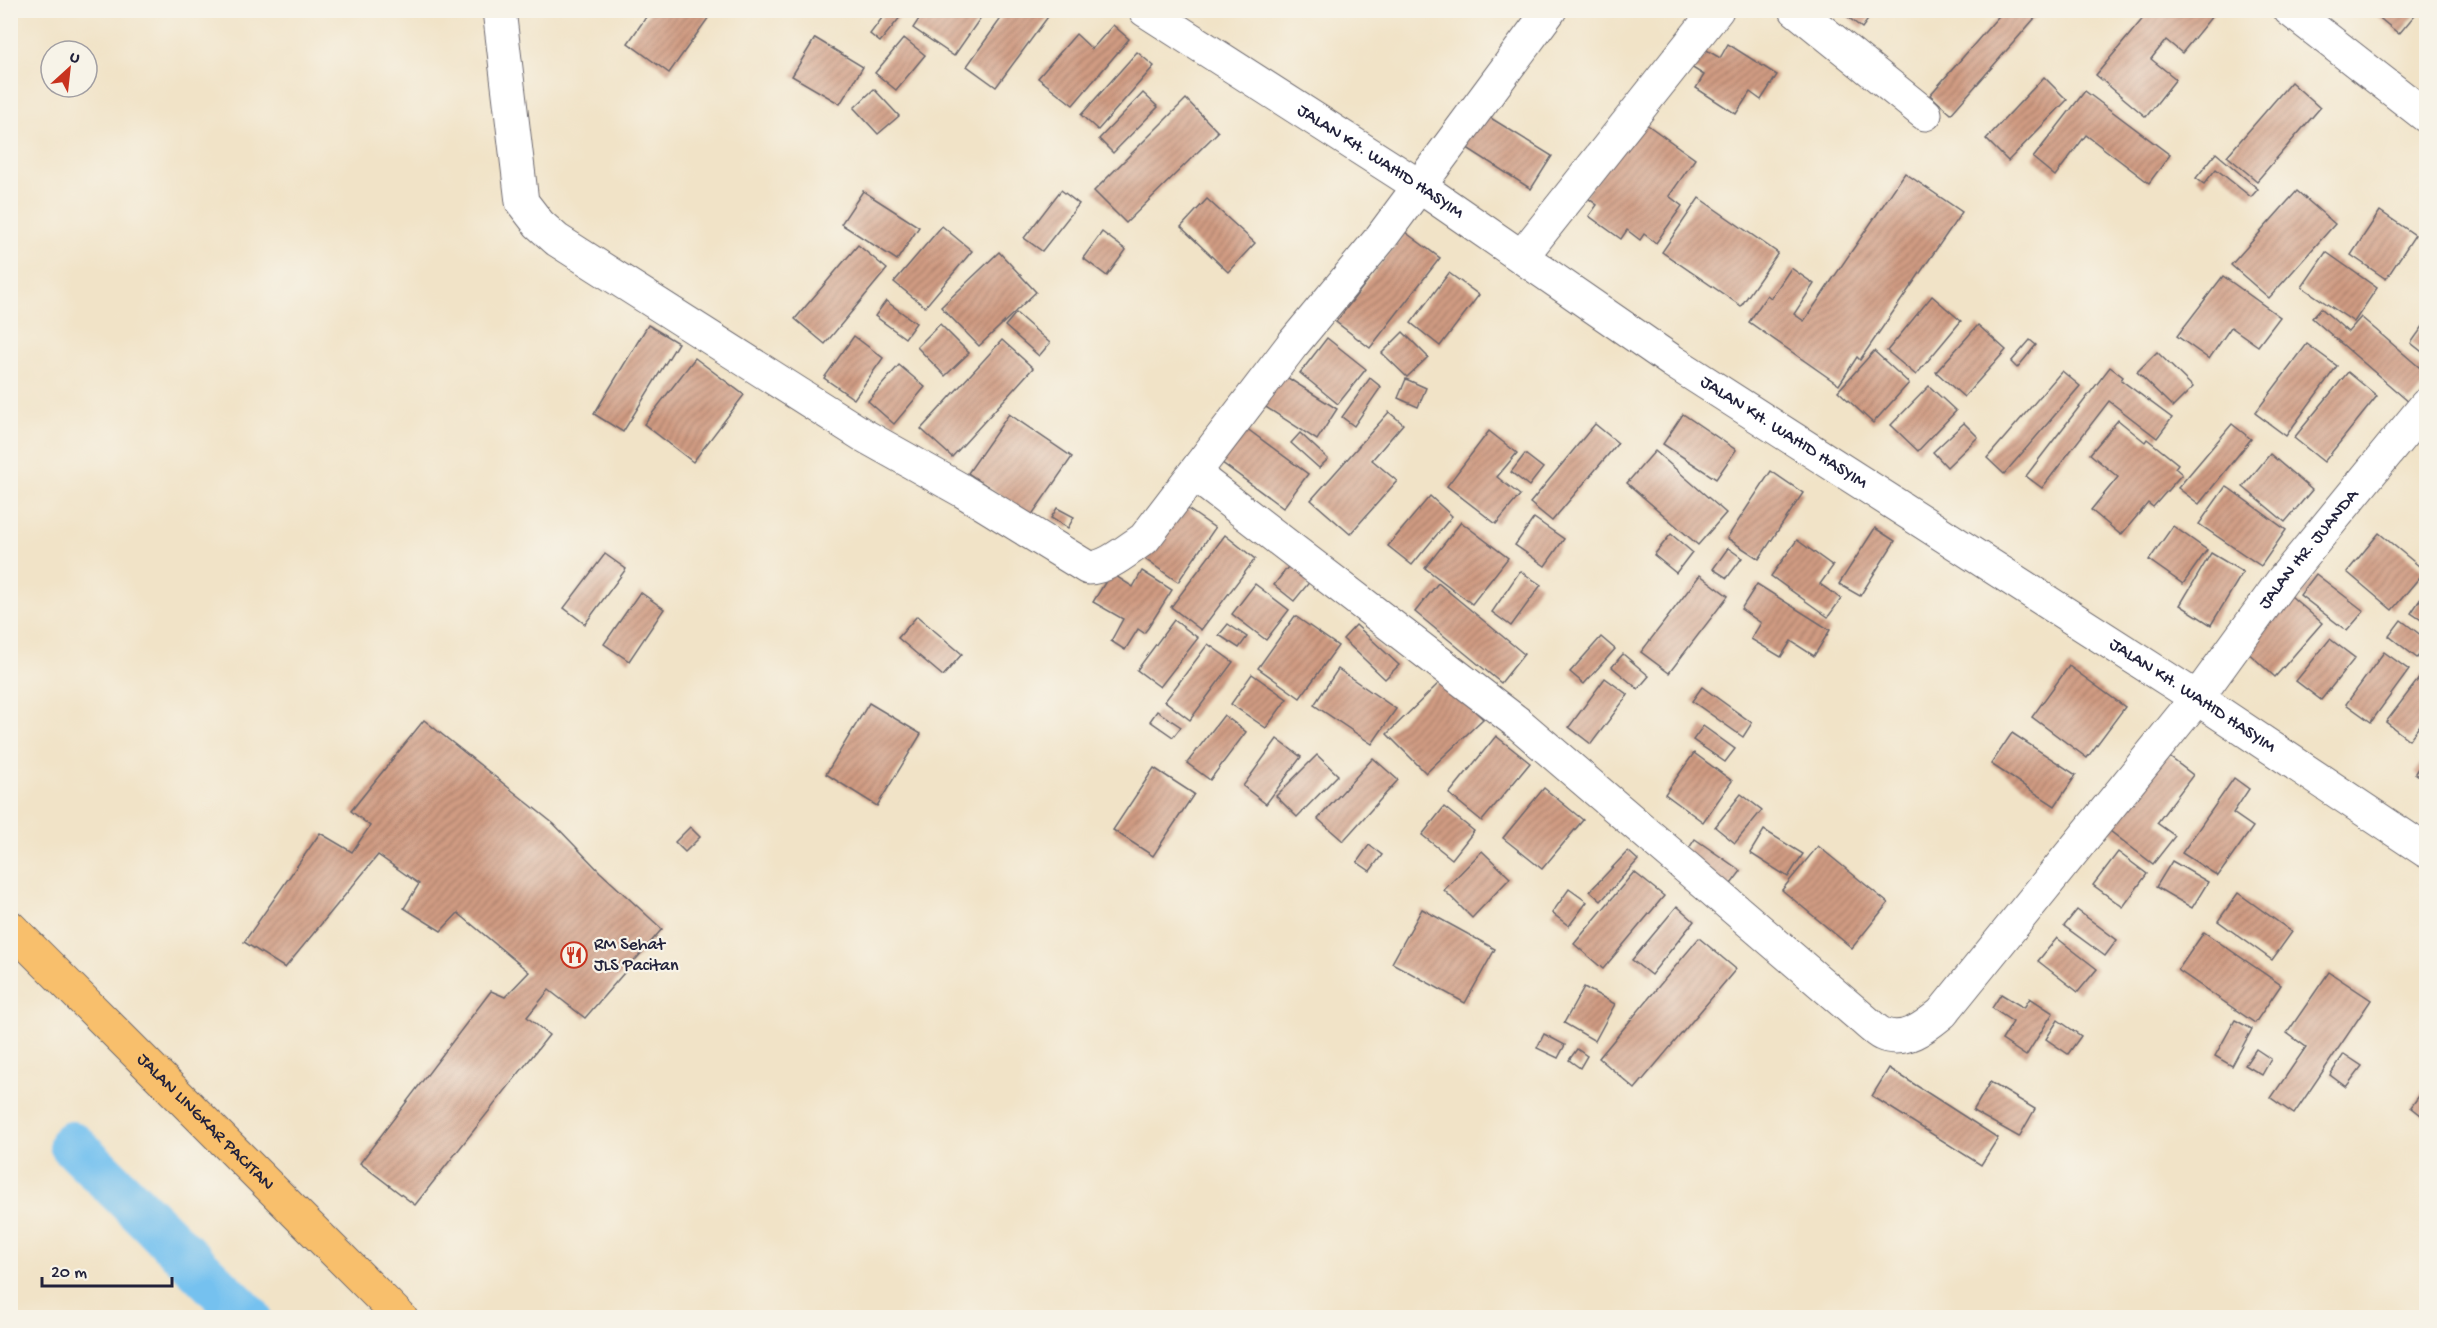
<svg xmlns="http://www.w3.org/2000/svg" width="2437" height="1328" font-family="'Gochi Hand',sans-serif">
<defs>
<pattern id="building-hatch" width="6" height="6" patternUnits="userSpaceOnUse" patternTransform="scale(1.5)"><rect width="6" height="6" fill="#d09b82"/><path d="M-1 1l2-2M0 6l6-6M5 7l2-2" fill="none" stroke="#a87e6c"/></pattern>
</defs>
<rect width="100%" height="100%" fill="#f7f3e8"/>
<filter id="ink" filterUnits="userSpaceOnUse"><feTurbulence type="fractalNoise" baseFrequency=".0167" numOctaves="2"/><feDisplacementMap in="SourceGraphic" scale="12" xChannelSelector="R" yChannelSelector="G"/><feConvolveMatrix kernelMatrix="1 2 1 2 8 2 1 2 1" color-interpolation-filters="sRGB"/></filter>
<filter id="wash" filterUnits="userSpaceOnUse"><feTurbulence type="fractalNoise" baseFrequency=".008" numOctaves="4" result="noise"/><feDisplacementMap in="SourceGraphic" scale="24" xChannelSelector="R" yChannelSelector="G"/><feGaussianBlur stdDeviation="1.35" result="paint"/><feColorMatrix in="noise" values="0 0 0 0 0 0 0 0 0 0 0 0 0 0 0 0 0 1.4 0 .05"/><feComposite in="paint" operator="in"/></filter>
<g filter="url(#wash)">
<rect width="100%" height="100%" fill="#f1e3c7"/>
<g fill="none" stroke-linecap="round" stroke-linejoin="round">
<path stroke="#75c1ef" stroke-width="46" d="M72,1144L249,1318"/>
</g>
<g id="blocks">
<g fill="url(#building-hatch)">
<path d="M651,10H700L709,17L669,73L628,43Z"/>
<path d="M888,10H906L880,42L870,34Z"/>
<path d="M925,10H986L954,56L913,28Z"/>
<path d="M1007,10H1053L996,87L967,66Z"/>
<path d="M1839,10H1875L1862,28Z"/>
<path d="M2004,10H2042L1951,114L1930,95Z"/>
<path d="M2150,10H2217L2182,53L2166,40L2151,59L2176,79L2146,117L2096,75Z"/>
<path d="M2370,10H2419L2399,34Z"/>
<path d="M1113,25L1129,39L1073,105L1038,78L1076,34L1092,49Z"/>
<path d="M815,38L863,67L840,104L792,76Z"/>
<path d="M904,38L925,55L896,90L875,73Z"/>
<path d="M1693,42L1720,58L1728,44L1777,75L1761,100L1750,92L1736,114L1696,88L1704,75L1680,60Z"/>
<path d="M1137,52L1154,66L1098,130L1081,115Z"/>
<path d="M2044,77L2067,100L2008,161L1986,139Z"/>
<path d="M2291,82L2320,108L2257,181L2227,156Z"/>
<path d="M874,89L899,116L878,134L854,108Z"/>
<path d="M2085,91L2170,155L2149,183L2086,135L2055,176L2033,158Z"/>
<path d="M1143,93L1158,107L1113,153L1099,139Z"/>
<path d="M1186,99L1218,132L1126,223L1094,191Z"/>
<path d="M1481,112L1552,156L1531,189L1461,144Z"/>
<path d="M1642,121L1695,159L1669,196L1682,206L1656,243L1644,234L1640,240L1627,230L1621,239L1589,216L1597,205L1584,195Z"/>
<path d="M2216,153L2258,189L2251,197L2216,169L2204,184L2196,178Z"/>
<path d="M1905,173L1962,212L1860,360L1857,357L1839,385L1749,322L1767,295L1771,298L1791,268L1814,284L1794,314L1804,321Z"/>
<path d="M1061,190L1079,204L1042,251L1024,238Z"/>
<path d="M863,191L919,227L897,260L841,224Z"/>
<path d="M2297,191L2335,224L2269,298L2231,265Z"/>
<path d="M1699,198L1778,253L1741,306L1662,252Z"/>
<path d="M1207,199L1255,243L1228,272L1181,227Z"/>
<path d="M2380,211L2415,235L2386,279L2351,255Z"/>
<path d="M942,226L972,251L925,307L894,282Z"/>
<path d="M1102,232L1126,250L1107,276L1083,258Z"/>
<path d="M1405,232L1440,258L1370,348L1336,322Z"/>
<path d="M858,245L887,269L825,344L795,319Z"/>
<path d="M999,252L1036,292L979,346L941,307Z"/>
<path d="M2326,252L2377,288L2354,322L2302,287Z"/>
<path d="M1449,273L1479,295L1440,346L1411,323Z"/>
<path d="M2223,276L2280,317L2258,346L2231,327L2209,359L2177,336Z"/>
<path d="M1932,296L1961,321L1916,375L1887,351Z"/>
<path d="M886,301L916,323L905,338L875,316Z"/>
<path d="M2321,308L2348,332L2361,317L2426,373V384L2410,403L2312,318Z"/>
<path d="M1016,313L1050,343L1039,356L1005,326Z"/>
<path d="M2426,322V355L2411,343Z"/>
<path d="M940,324L969,353L945,376L917,347Z"/>
<path d="M648,325L678,343L623,432L594,414Z"/>
<path d="M1978,325L2006,350L1964,397L1936,372Z"/>
<path d="M1403,332L1428,357L1407,377L1382,353Z"/>
<path d="M854,336L883,358L854,399L824,378Z"/>
<path d="M1327,338L1366,369L1338,404L1300,373Z"/>
<path d="M1002,340L1033,368L952,457L921,429Z"/>
<path d="M2030,340L2036,345L2017,368L2011,362Z"/>
<path d="M2307,344L2337,366L2286,436L2255,413Z"/>
<path d="M1874,351L1909,383L1873,423L1838,391Z"/>
<path d="M2157,352L2193,387L2173,407L2137,372Z"/>
<path d="M695,358L744,395L693,462L644,424Z"/>
<path d="M899,365L925,387L894,424L868,401Z"/>
<path d="M2110,367L2123,377L2121,380L2172,418L2157,438L2109,401L2042,488L2026,476Z"/>
<path d="M1277,371L1337,409L1317,440L1258,402Z"/>
<path d="M2062,371L2080,386L2004,474L1987,458Z"/>
<path d="M2348,372L2377,396L2324,462L2294,438Z"/>
<path d="M1370,378L1381,387L1354,426L1342,417Z"/>
<path d="M1406,379L1426,388L1418,407L1398,398Z"/>
<path d="M1929,386L1956,411L1918,451L1891,425Z"/>
<path d="M1389,412L1403,424L1372,460L1397,481L1350,534L1311,500Z"/>
<path d="M1009,414L1072,457L1031,516L968,473Z"/>
<path d="M1683,414L1736,450L1716,479L1663,444Z"/>
<path d="M2118,420L2145,442L2147,439L2178,464L2175,468L2182,474L2153,507L2148,503L2121,535L2091,510L2118,477L2090,454Z"/>
<path d="M1964,423L1978,437L1947,467L1933,452Z"/>
<path d="M1595,424L1618,443L1552,521L1530,503Z"/>
<path d="M2232,424L2251,439L2199,504L2178,488Z"/>
<path d="M1246,428L1308,474L1283,508L1221,462Z"/>
<path d="M1489,431L1517,453L1497,477L1520,495L1496,524L1447,486Z"/>
<path d="M1300,433L1328,459L1319,468L1291,443Z"/>
<path d="M1655,451L1726,513L1698,545L1627,483Z"/>
<path d="M1525,454L1543,468L1529,486L1511,472Z"/>
<path d="M2270,454L2312,490L2285,522L2243,487Z"/>
<path d="M1771,471L1803,493L1759,559L1727,538Z"/>
<path d="M2226,486L2286,530L2261,566L2199,524Z"/>
<path d="M1430,496L1452,516L1412,565L1388,546Z"/>
<path d="M1179,503L1215,528L1178,582L1142,557Z"/>
<path d="M1057,508L1074,517L1068,528L1051,518Z"/>
<path d="M1534,518L1564,539L1545,566L1515,545Z"/>
<path d="M1461,522L1508,558L1472,604L1425,568Z"/>
<path d="M2173,526L2207,550L2183,584L2149,560Z"/>
<path d="M1875,528L1895,541L1860,596L1839,584Z"/>
<path d="M2379,533L2425,571L2392,610L2347,572Z"/>
<path d="M1671,534L1692,552L1676,573L1654,555Z"/>
<path d="M1225,535L1255,559L1201,630L1171,607Z"/>
<path d="M1797,540L1833,566L1820,584L1841,599L1828,617L1771,576Z"/>
<path d="M1728,548L1742,558L1727,578L1713,569Z"/>
<path d="M2211,553L2243,572L2211,625L2180,605Z"/>
<path d="M605,554L626,569L585,624L564,608Z"/>
<path d="M1291,563L1312,579L1294,601L1274,585Z"/>
<path d="M1142,571L1172,590L1148,628L1144,633L1138,629L1125,650L1111,641L1123,619L1093,602L1111,573L1133,587Z"/>
<path d="M1520,571L1541,585L1511,626L1492,612Z"/>
<path d="M2316,574L2364,611L2347,631L2300,595Z"/>
<path d="M1700,575L1728,596L1669,673L1641,652Z"/>
<path d="M1438,583L1524,654L1501,683L1415,612Z"/>
<path d="M1255,584L1289,610L1266,640L1232,614Z"/>
<path d="M1757,584L1830,630L1814,656L1791,641L1781,657L1751,639L1761,623L1741,609Z"/>
<path d="M2426,591V623L2411,613Z"/>
<path d="M640,592L664,609L629,661L604,644Z"/>
<path d="M2291,596L2322,623L2275,677L2245,650Z"/>
<path d="M917,616L962,654L943,676L898,638Z"/>
<path d="M1295,616L1338,646L1300,698L1258,668Z"/>
<path d="M1174,620L1198,638L1160,687L1137,670Z"/>
<path d="M2401,620L2426,639V645L2417,658L2389,636Z"/>
<path d="M1228,624L1247,637L1239,648L1219,635Z"/>
<path d="M1356,625L1399,665L1385,679L1343,639Z"/>
<path d="M1601,637L1615,649L1584,684L1570,672Z"/>
<path d="M2330,639L2355,658L2321,700L2296,681Z"/>
<path d="M1208,644L1233,662L1190,720L1165,701Z"/>
<path d="M2384,652L2409,670L2371,722L2346,704Z"/>
<path d="M1623,654L1649,676L1638,689L1612,667Z"/>
<path d="M2069,666L2125,707L2087,758L2032,717Z"/>
<path d="M1338,669L1396,709L1372,744L1314,705Z"/>
<path d="M2426,669V717L2409,740L2386,722Z"/>
<path d="M1252,674L1287,699L1266,728L1231,704Z"/>
<path d="M1605,678L1628,695L1591,744L1569,727Z"/>
<path d="M1443,679L1483,719L1426,773L1387,734Z"/>
<path d="M1702,687L1752,723L1743,737L1692,701Z"/>
<path d="M869,703L921,734L877,806L826,774Z"/>
<path d="M1157,711L1181,727L1173,737L1150,721Z"/>
<path d="M1224,715L1246,732L1210,780L1187,763Z"/>
<path d="M424,720L554,824L600,872L662,929L585,1018L549,990L527,1017L549,1035L415,1205L360,1163L491,991L505,997L529,972L458,913L441,931L404,908L419,884L378,855L285,968L244,942L320,833L352,852L370,826L351,811Z"/>
<path d="M1703,726L1735,749L1725,762L1693,740Z"/>
<path d="M2012,733L2076,775L2055,806L1991,764Z"/>
<path d="M1496,736L1530,763L1482,821L1449,794Z"/>
<path d="M1277,739L1301,757L1266,804L1243,786Z"/>
<path d="M2159,749L2193,775L2157,823L2175,836L2153,864L2101,824Z"/>
<path d="M1694,753L1732,781L1703,822L1665,794Z"/>
<path d="M1317,755L1338,775L1297,817L1276,796Z"/>
<path d="M2426,756V781L2415,773Z"/>
<path d="M1373,758L1398,780L1343,841L1318,819Z"/>
<path d="M1154,768L1194,794L1153,856L1113,830Z"/>
<path d="M2234,778L2249,789L2233,813L2253,827L2218,876L2182,853Z"/>
<path d="M1544,788L1583,820L1542,869L1503,838Z"/>
<path d="M1741,794L1762,810L1735,843L1715,827Z"/>
<path d="M1444,807L1474,831L1452,859L1422,835Z"/>
<path d="M690,827L700,837L685,852L675,842Z"/>
<path d="M1764,830L1803,854L1788,877L1750,853Z"/>
<path d="M1695,839L1741,871L1725,892L1681,860Z"/>
<path d="M1369,845L1382,855L1370,871L1357,862Z"/>
<path d="M1818,846L1888,903L1852,948L1782,890Z"/>
<path d="M1482,851L1510,878L1472,918L1444,890Z"/>
<path d="M1628,851L1638,860L1601,901L1590,891Z"/>
<path d="M2118,852L2147,874L2123,907L2093,885Z"/>
<path d="M2172,861L2208,882L2192,908L2156,887Z"/>
<path d="M1634,872L1664,896L1603,969L1574,944Z"/>
<path d="M1569,889L1587,902L1569,926L1552,913Z"/>
<path d="M2238,893L2292,932L2272,960L2218,921Z"/>
<path d="M1677,906L1694,921L1651,975L1632,960Z"/>
<path d="M1422,909L1495,949L1465,1003L1392,963Z"/>
<path d="M2077,910L2117,940L2105,956L2064,926Z"/>
<path d="M2204,932L2281,985L2255,1023L2178,970Z"/>
<path d="M1699,938L1736,969L1635,1089L1599,1058Z"/>
<path d="M2057,938L2097,969L2078,992L2038,961Z"/>
<path d="M2329,972L2371,1000L2294,1114L2271,1098L2306,1047L2287,1033Z"/>
<path d="M1584,987L1615,1004L1595,1041L1564,1023Z"/>
<path d="M2001,994L2024,1008L2030,998L2053,1013L2026,1056L2002,1040L2013,1022L1992,1008Z"/>
<path d="M2058,1020L2081,1036L2068,1054L2046,1039Z"/>
<path d="M2235,1020L2252,1029L2232,1066L2215,1056Z"/>
<path d="M1544,1034L1565,1045L1558,1058L1537,1048Z"/>
<path d="M1577,1049L1587,1056L1580,1068L1569,1060Z"/>
<path d="M2256,1049L2271,1059L2262,1075L2245,1065Z"/>
<path d="M2344,1054L2362,1066L2346,1087L2330,1075Z"/>
<path d="M1889,1068L1998,1138L1981,1165L1872,1096Z"/>
<path d="M1990,1082L2035,1109L2019,1137L1973,1111Z"/>
<path d="M2426,1086V1119L2411,1107Z"/>
</g>
</g>
</g>
<g filter="url(#ink)">
<use href="#blocks" fill-opacity="0" stroke="#6a666c" stroke-width="1.5"/>
<g fill="none" stroke-linecap="round" stroke-linejoin="round">
<g stroke="#6a666c" stroke-width="35">
<g id="minor">
<path d="M499,10L522,202L539,224L557,240L863,435L963,491L1088,568C1108,568 1128,549 1144,539L1292,345L1380,239L1550,10"/>
<path id="s1" d="M1145,10L1419,186L1672,361L2197,698L2426,851"/>
<path d="M1796,10L1925,114"/>
<path d="M2290,10L2426,116"/>
<path d="M1522,256L1717,10"/>
<path id="s2" d="M1194,474L1518,723L1863,1019C1869,1024 1876,1031 1882,1034C1905,1044 1926,1026 1942,1013L2197,698L2282,581L2426,405"/>
</g>
</g>
<g stroke="#6a666c" stroke-width="35">
<g id="highway">
<path id="s3" d="M10,927L401,1318"/>
</g>
</g>
<use href="#minor" stroke="#fff" stroke-width="33"/>
<use href="#highway" stroke="#f8bf6c" stroke-width="33"/>
</g>
</g>
<defs>
<g id="restaurant-ring" transform="scale(1.35)"><circle r="9.5" fill="#f7f3e8" stroke="#c8321e" stroke-width="1.5"/><path d="M-5-6h1v4h1v-4h1v4h1v-4h1v5L-1.5 .5V6h-2V.5L-5-1ZM5-6V6H3V1.5H1.5Q1.5-4 5-6Z" fill="#c8321e"/></g>
</defs>
<g fill-rule="evenodd">
<use href="#restaurant-ring" x="574" y="955"/>
</g>
<g text-anchor="middle" dominant-baseline="central" stroke-width="4.5" stroke-linejoin="round" paint-order="stroke">
<g font-size="18" fill="#22223b" stroke="#f7f3e8">
<text stroke="none"><textPath href="#s1" startOffset="280">JALAN KH. WAHID HASYIM</textPath></text>
<text stroke="none"><textPath href="#s1" startOffset="766">JALAN KH. WAHID HASYIM</textPath></text>
<text stroke="none"><textPath href="#s2" startOffset="1546">JALAN HR. JUANDA</textPath></text>
<text stroke="none"><textPath href="#s1" startOffset="1252">JALAN KH. WAHID HASYIM</textPath></text>
<text stroke="none"><textPath href="#s3" startOffset="276">JALAN LINGKAR PACITAN</textPath></text>
</g>
<g font-size="18" fill="#22223b" stroke="#f7f3e8" text-anchor="start">
<text x="594" y="945">RM Sehat<tspan x="594" dy="21">JLS Pacitan</tspan></text>
</g>
</g>
<rect width="2437" height="1328" fill="none" stroke="#f7f3e8" stroke-width="36"/>
<g transform="translate(69 69) rotate(27)"><circle r="28" fill="#f7f3e8" stroke="#a29fa3" stroke-width="1.5"/>
<path d="M0-4.5L10 22L0 15L-10 22Z" fill="#c8321e"/>
<text y="-9" font-size="16" font-weight="bold" text-anchor="middle" fill="#22223b">U</text>
</g>
<path d="M42 1277v9h130v-9" fill="none" stroke="#22223b" stroke-width="3"/>
<text x="51" y="1277" font-size="18" fill="#22223b" stroke="#f7f3e8" stroke-width="4.5" paint-order="stroke">20 m</text>
</svg>
